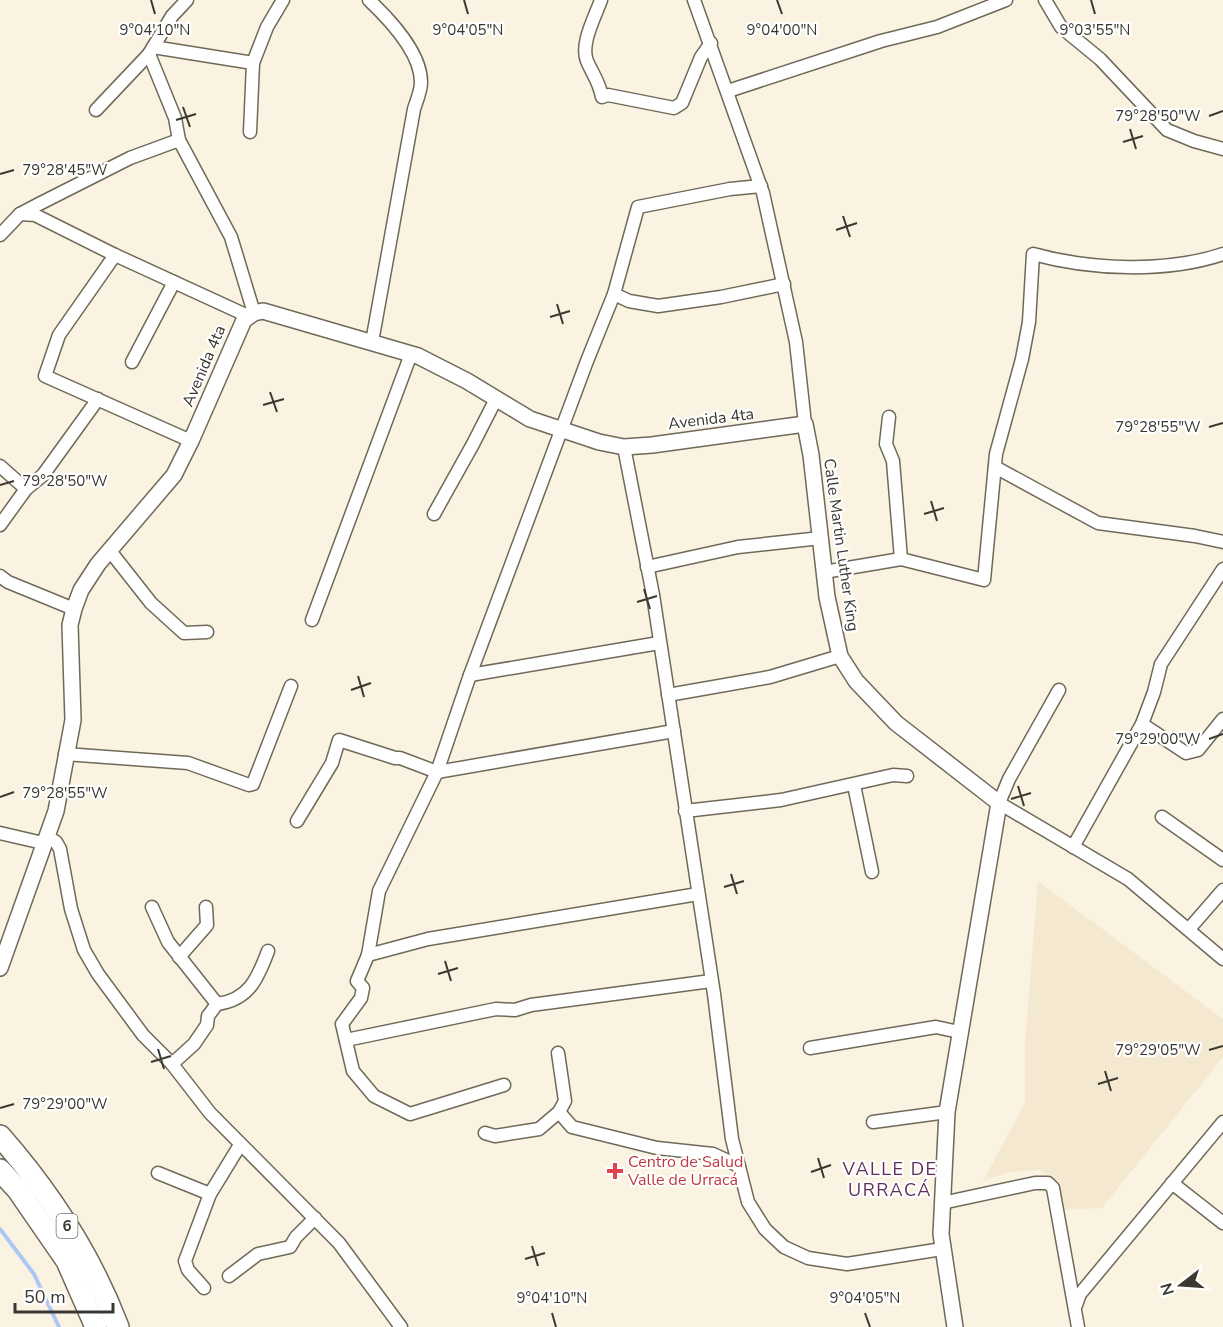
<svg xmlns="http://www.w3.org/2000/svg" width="1223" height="1327" font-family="'Nunito Sans',sans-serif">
<rect width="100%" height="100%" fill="#fbf3e1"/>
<path fill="#f4e9d0" d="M1038,881L1223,1019V1057L1102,1208L1061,1210L1057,1186L1050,1176L1040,1170L1010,1172L983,1181L1025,1103V1042Z"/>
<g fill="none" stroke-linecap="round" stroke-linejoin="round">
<path stroke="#adc7f5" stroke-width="4" d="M0,1229L34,1274L59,1327"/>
<g stroke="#6f6959" stroke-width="15">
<g id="minor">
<path d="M369,0C389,19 421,52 421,82C421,91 417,100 414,109L372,342"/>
<path d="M601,0C595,17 580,44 587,61C593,75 599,81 602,97L608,95L674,108L682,103L701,57L711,43"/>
<path d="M694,0L763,193L796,342L805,424"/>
<path d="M1045,0L1061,27L1100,59L1167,130L1194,141L1223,149"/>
<path d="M153,47L253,63"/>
<path d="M149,54L175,118L179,140L231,237L254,313"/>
<path d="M728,91L881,41L937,27L1006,0"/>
<path d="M96,110L149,54L172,16L187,0"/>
<path d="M250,132L253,63L267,27L283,0"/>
<path d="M20,214L35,215L115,255L248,316"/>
<path d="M0,235L20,214L39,204L130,158L179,140"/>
<path d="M115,255L59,335L45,376L191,441"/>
<path d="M614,294L629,301L658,306L721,297L784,284"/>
<path d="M132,362L174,282"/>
<path d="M889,417L886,444L893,461L901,559"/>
<path d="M624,447L653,595L714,994L732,1139L748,1202L765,1229L784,1247L808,1258L847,1264L942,1249"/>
<path d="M0,466L26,489"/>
<path d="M995,467L1098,523L1195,536L1223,542"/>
<path d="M434,514L473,444L496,399"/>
<path d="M0,525L26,489L43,475L98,399"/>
<path d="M110,551L151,603L184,633L207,632"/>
<path d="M647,567L738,547L821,538"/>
<path d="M824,572L901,559L984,580L996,454L1022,359L1029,322L1033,254C1091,270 1166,273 1223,254"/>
<path d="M0,576L8,582L74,609"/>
<path d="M312,620L411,354"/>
<path d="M470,675L659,643"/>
<path d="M1059,690L1009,779L999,803L1128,879L1223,959"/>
<path d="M668,695L770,677L840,656"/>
<path d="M1142,724L1186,753L1198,750L1223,719"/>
<path d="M65,754L188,763L249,785L253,784L291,686"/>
<path d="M854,785L872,872"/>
<path d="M685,811L781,800L893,775L907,776"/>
<path d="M1162,817L1223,860"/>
<path d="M297,821L332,763L339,740L395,758H400L437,772L674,731"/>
<path d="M0,833L43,843"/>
<path d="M46,836L56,842L60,849L71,909L84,950L98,974L143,1035L172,1064L210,1113L339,1243L401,1327"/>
<path d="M1073,847L1142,724L1154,692L1161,664L1223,569"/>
<path d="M152,907L168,942L217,1004L208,1016L207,1025L194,1044L172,1064"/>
<path d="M1189,929L1223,890"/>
<path d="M368,955L428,939L698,894"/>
<path d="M179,957L207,925L206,907"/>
<path d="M217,1004C249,1000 258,978 268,951"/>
<path d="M346,1040L496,1009L515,1010L531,1005L711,981"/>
<path d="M810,1048L936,1027L959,1032"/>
<path d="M558,1053L565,1101L559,1112L572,1127L657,1148L713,1154L739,1166"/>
<path d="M504,1085L410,1114L374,1096L353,1071L342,1024L361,998L363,988L357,981L368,955L379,891L437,772L470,675L587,361L614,294L638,207L730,189L761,186"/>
<path d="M873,1122L947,1112"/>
<path d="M485,1133L495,1136L539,1129L559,1112"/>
<path d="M158,1173L210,1194"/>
<path d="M1172,1183L1223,1223"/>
<path d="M942,1203L1035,1183H1048L1053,1188L1078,1327"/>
<path d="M229,1276L258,1254L290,1247L296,1237L315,1218"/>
<path d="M204,1288L188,1270L185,1261L210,1194L240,1145"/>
<path d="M1076,1305L1080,1294L1223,1122"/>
</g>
</g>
<g stroke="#6f6959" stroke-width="18">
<path id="tertiary" d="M0,968L56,811L73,720L70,625L74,609L81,590L98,564L174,475L191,441L244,320L254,313L263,311L418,356L467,381L530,419L599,442L624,447L652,445L805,424L811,455L827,597L840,656L856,681L896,723L999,803L947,1112L941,1234L955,1327"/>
</g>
<g stroke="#6f6959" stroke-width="24">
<g id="motorway">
<path d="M0,1136C50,1193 91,1256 118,1327"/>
<path d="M0,1170L18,1190L67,1261L96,1327"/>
</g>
</g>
<use href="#minor" stroke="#fff" stroke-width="12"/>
<use href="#tertiary" stroke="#fff" stroke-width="15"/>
<use href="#motorway" stroke="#fff" stroke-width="21"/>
</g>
<path fill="none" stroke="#3b3831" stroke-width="2" d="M151,0L155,14M464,0L468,14M777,0L782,14M1091,0L1095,14M183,107L190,127M1209,116L1223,111M176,120L196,114M1130,129L1136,149M1123,142L1143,136M0,174L14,170M843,216L850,237M836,230L857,223M557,304L563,324M550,317L570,311M270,392L277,412M263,405L284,399M1209,427L1223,423M0,485L14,481M931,501L937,521M924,514L944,508M644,589L650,609M637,602L657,596M358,676L364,697M351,690L371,683M1209,739L1223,734M1018,786L1024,806M0,797L14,792M1011,799L1031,793M731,874L737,894M724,887L744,881M445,961L451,981M438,974L458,968M158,1049L164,1069M1209,1050L1223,1046M151,1062L171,1056M1105,1071L1111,1091M1098,1084L1118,1078M0,1108L14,1104M818,1158L824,1178M811,1172L831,1165M532,1246L538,1266M525,1259L545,1253M552,1313L556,1327M865,1313L870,1327"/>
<path fill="#e0444e" stroke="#fff" stroke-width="2" d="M612 1162h6v6h6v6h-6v6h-6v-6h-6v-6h6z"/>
<g text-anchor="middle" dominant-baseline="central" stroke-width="4.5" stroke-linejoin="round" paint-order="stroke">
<rect fill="#fff" stroke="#76746f" stroke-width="1.5" x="56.5" y="1214" width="21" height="24" rx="4.5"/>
<g font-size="15" font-weight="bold" fill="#3b3831">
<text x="67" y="1226">6</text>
</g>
<g font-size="16" fill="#3b3831" stroke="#fff">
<text transform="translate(204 366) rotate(-67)">Avenida 4ta</text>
<text transform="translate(711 419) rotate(-7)">Avenida 4ta</text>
<text transform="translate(841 545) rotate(82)">Calle Martin Luther King</text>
</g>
<g font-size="16" fill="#be3a42" stroke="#fff" text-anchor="start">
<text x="628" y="1162">Centro de Salud<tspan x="628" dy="18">Valle de Urracá</tspan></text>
</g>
<g font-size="18" letter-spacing="1.5" fill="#632c59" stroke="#fff">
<text x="890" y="1169">VALLE DE<tspan x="890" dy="21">URRACÁ</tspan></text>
</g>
</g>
<g font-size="15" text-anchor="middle" fill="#3b3831" stroke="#fff" stroke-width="4.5" stroke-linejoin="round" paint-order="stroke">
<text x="155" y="35">9°04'10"N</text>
<text x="468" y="35">9°04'05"N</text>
<text x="782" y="35">9°04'00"N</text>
<text x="1095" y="35">9°03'55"N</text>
<text x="1158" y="121">79°28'50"W</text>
<text x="65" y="175">79°28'45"W</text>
<text x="1158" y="432">79°28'55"W</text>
<text x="65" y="486">79°28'50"W</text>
<text x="1158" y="744">79°29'00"W</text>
<text x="65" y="798">79°28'55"W</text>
<text x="1158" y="1055">79°29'05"W</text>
<text x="65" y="1109">79°29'00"W</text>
<text x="552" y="1303">9°04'10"N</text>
<text x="865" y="1303">9°04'05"N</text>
</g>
<g transform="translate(1181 1285) rotate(253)" stroke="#ffffff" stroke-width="4.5" paint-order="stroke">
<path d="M0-4.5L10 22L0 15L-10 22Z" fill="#3b3831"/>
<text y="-9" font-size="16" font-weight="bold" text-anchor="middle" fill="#3b3831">N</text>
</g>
<path d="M15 1303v9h98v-9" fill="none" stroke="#3b3831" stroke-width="3"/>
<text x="24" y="1303" font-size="18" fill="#3b3831" stroke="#ffffff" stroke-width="4.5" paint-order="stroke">50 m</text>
</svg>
